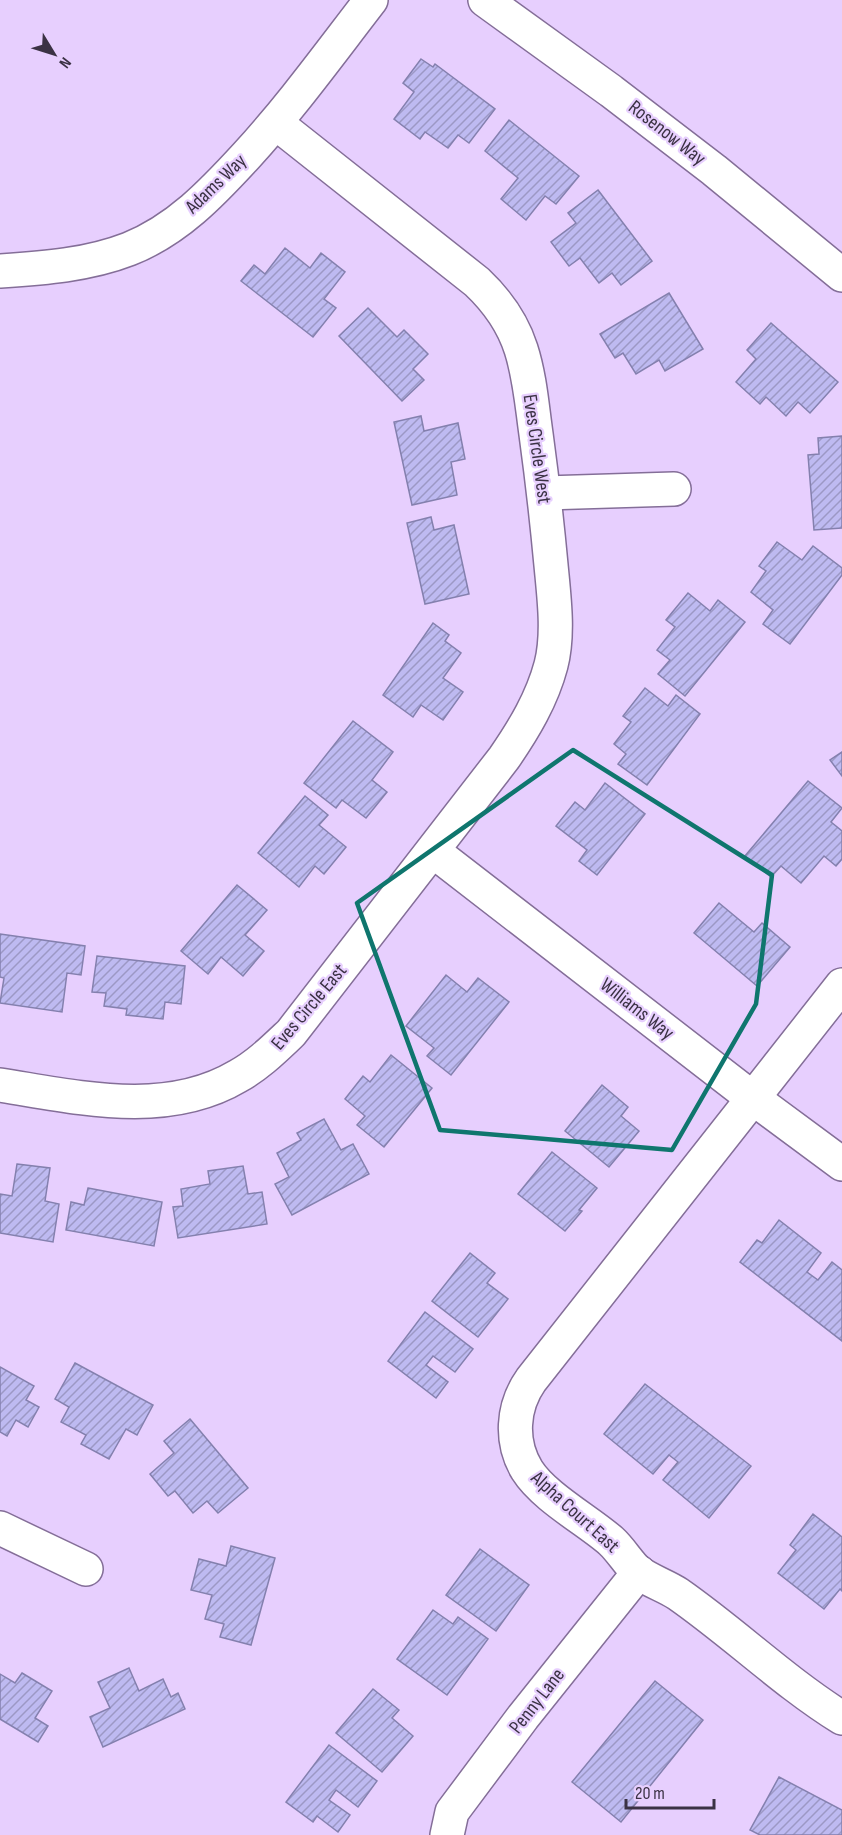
<svg xmlns="http://www.w3.org/2000/svg" width="842" height="1835" font-family="'Sofia Sans Condensed',sans-serif">
<defs>
<pattern id="building-hatch" width="6" height="6" patternUnits="userSpaceOnUse" patternTransform="scale(1.5)"><rect width="6" height="6" fill="#bebaf1"/><path d="M-1 1l2-2M0 6l6-6M5 7l2-2" fill="none" stroke="#9c98c5"/></pattern>
</defs>
<rect width="100%" height="100%" fill="#e7cffe"/>
<g fill="url(#building-hatch)" stroke="#8480ae" stroke-width="1.5">
<path d="M421,59L433,67L435,64L495,109L469,143L458,135L448,148L425,132L420,139L394,119L414,92L403,83Z"/>
<path d="M509,120L579,176L556,204L545,196L526,220L501,199L518,178L485,151Z"/>
<path d="M598,190L652,261L621,285L612,273L599,283L580,258L569,266L551,242L576,223L568,213Z"/>
<path d="M285,248L310,268L321,253L345,272L324,299L336,308L313,337L241,281L254,265L265,274Z"/>
<path d="M669,293L703,349L665,371L659,360L636,374L623,353L615,358L600,334Z"/>
<path d="M368,308L397,337L404,330L428,354L413,369L424,380L402,401L339,336Z"/>
<path d="M771,323L838,382L810,413L798,402L786,416L766,397L760,404L736,382L756,359L747,350Z"/>
<path d="M421,416L424,431L458,423L465,459L451,462L457,495L412,505L394,422Z"/>
<path d="M842,436V528L814,530L808,455L819,454L818,438Z"/>
<path d="M431,517L434,530L454,525L469,594L425,604L407,523Z"/>
<path d="M777,542L802,560L813,546L842,568V575L790,644L763,624L773,610L751,592L766,571L759,566Z"/>
<path d="M688,593L710,611L718,600L745,622L685,696L658,674L670,660L657,650L675,627L666,620Z"/>
<path d="M433,623L449,635L445,641L461,653L443,678L463,692L443,720L421,705L413,717L383,695Z"/>
<path d="M645,688L668,706L676,695L700,714L647,785L618,764L626,754L614,744L631,722L623,716Z"/>
<path d="M353,721L393,752L372,780L387,792L366,818L342,800L336,808L304,783Z"/>
<path d="M842,752V776L830,760Z"/>
<path d="M808,781L842,808L831,822L842,831V859L836,866L824,856L801,883L781,866L771,877L745,856Z"/>
<path d="M605,783L645,814L597,875L579,861L587,850L556,826L575,802L585,810Z"/>
<path d="M305,796L328,815L319,825L346,847L324,874L315,866L299,887L258,853Z"/>
<path d="M237,885L267,910L245,935L264,951L243,976L221,957L208,974L181,951Z"/>
<path d="M719,903L754,932L762,923L790,947L757,986L694,933Z"/>
<path d="M0,934L85,946L81,975L67,973L62,1012L0,1003L4,978L0,977Z"/>
<path d="M97,956L185,966L181,1004L165,1002L163,1019L126,1015L127,1009L104,1006L106,993L92,992Z"/>
<path d="M446,975L467,992L478,978L509,1002L451,1075L427,1056L434,1048L406,1026Z"/>
<path d="M391,1055L432,1088L384,1147L357,1125L365,1116L345,1099L363,1076L370,1082Z"/>
<path d="M602,1085L628,1107L621,1116L639,1131L609,1167L565,1131Z"/>
<path d="M324,1119L341,1150L353,1144L369,1174L292,1215L275,1184L289,1177L277,1153L301,1140L297,1133Z"/>
<path d="M552,1152L597,1188L579,1210L582,1211L565,1231L518,1194Z"/>
<path d="M17,1164L50,1168L45,1201L59,1204L53,1242L0,1233V1194L12,1196Z"/>
<path d="M243,1166L248,1194L262,1192L267,1224L178,1238L173,1207L183,1206L181,1189L210,1184L208,1171Z"/>
<path d="M88,1188L162,1202L154,1246L66,1230L71,1202L84,1205Z"/>
<path d="M779,1220L821,1253L807,1272L818,1280L832,1262L842,1270V1341L740,1262L757,1240L762,1243Z"/>
<path d="M470,1253L495,1273L487,1283L508,1299L478,1337L432,1301Z"/>
<path d="M425,1312L473,1349L455,1372L433,1356L426,1365L448,1382L436,1398L388,1361Z"/>
<path d="M75,1363L153,1405L137,1435L126,1429L109,1459L81,1444L86,1435L61,1422L69,1407L55,1399Z"/>
<path d="M0,1367L34,1386L26,1400L39,1407L28,1427L16,1420L7,1436L0,1432Z"/>
<path d="M645,1384L751,1466L709,1518L663,1480L678,1462L669,1455L653,1474L604,1434Z"/>
<path d="M190,1419L248,1488L218,1513L207,1501L193,1513L175,1491L168,1496L150,1474L174,1453L164,1441Z"/>
<path d="M813,1514L842,1537V1591L840,1589L824,1609L778,1573L796,1550L790,1545Z"/>
<path d="M231,1546L275,1558L251,1645L220,1637L224,1624L205,1619L212,1595L191,1590L199,1559L226,1566Z"/>
<path d="M480,1549L529,1585L496,1631L446,1595Z"/>
<path d="M433,1610L453,1624L458,1617L488,1639L447,1695L397,1659Z"/>
<path d="M129,1668L139,1691L163,1679L171,1697L178,1693L185,1709L103,1747L90,1717L110,1708L98,1682Z"/>
<path d="M22,1673L52,1691L35,1718L48,1726L38,1742L0,1719V1674L15,1683Z"/>
<path d="M655,1681L703,1720L621,1822L572,1782Z"/>
<path d="M373,1689L399,1710L392,1718L413,1736L382,1772L336,1733Z"/>
<path d="M329,1745L377,1781L358,1807L336,1790L329,1800L350,1815L338,1832L317,1816L313,1822L286,1802Z"/>
<path d="M779,1777L842,1810V1835H760L750,1830Z"/>
</g>
<g fill="none" stroke-linecap="round" stroke-linejoin="round">
<g stroke="#846e98" stroke-width="36">
<g id="minor">
<path d="M485,0L611,91L714,170L842,275"/>
<path d="M0,271C44,268 88,265 129,249C177,230 212,193 246,156C291,107 330,53 371,0"/>
<path d="M545,493L674,489"/>
<path d="M433,851L742,1090L842,1164"/>
<path d="M842,985L531,1380C512,1407 510,1442 527,1470C544,1497 587,1520 611,1541C621,1550 628,1563 638,1572C650,1581 666,1586 678,1594C734,1633 784,1682 842,1718"/>
<path d="M0,1085C77,1097 166,1119 238,1076C258,1065 274,1049 291,1033L504,758C524,729 542,699 551,665C559,634 554,597 551,565C547,522 542,478 536,434C532,406 530,377 521,349C513,324 496,300 477,282L276,123"/>
<path d="M0,1528L86,1569"/>
<path d="M447,1835L452,1812L523,1717L639,1572"/>
</g>
</g>
<use href="#minor" stroke="#fff" stroke-width="33"/>
</g>
<path fill="none" stroke="#0f766e" stroke-width="4.5" stroke-linejoin="round" d="M573,750L772,875L756,1004L672,1150L440,1130L357,903Z"/>
<g text-anchor="middle" dominant-baseline="central" stroke-width="4.5" stroke-linejoin="round" paint-order="stroke">
<g font-size="20" fill="#3b3244" stroke="#e7cffe">
<text transform="translate(667 133) rotate(38)">Rosenow Way</text>
<text transform="translate(216 184) rotate(-44)">Adams Way</text>
<text transform="translate(537 449) rotate(82)">Eves Circle West</text>
<text transform="translate(309 1007) rotate(-50)">Eves Circle East</text>
<text transform="translate(637 1009) rotate(38)">Williams Way</text>
<text transform="translate(575 1512) rotate(42)">Alpha Court East</text>
<text transform="translate(537 1701) rotate(-52)">Penny Lane</text>
</g>
</g>
<g transform="translate(54 54) rotate(128)" stroke="#e7cffe" stroke-width="4.5" paint-order="stroke">
<path d="M0-4.5L10 22L0 15L-10 22Z" fill="#3b3244"/>
<text y="-9" font-size="16" font-weight="bold" text-anchor="middle" fill="#3b3244">N</text>
</g>
<path d="M626 1799v9h88v-9" fill="none" stroke="#3b3244" stroke-width="3"/>
<text x="635" y="1799" font-size="18" fill="#3b3244" stroke="#e7cffe" stroke-width="4.5" paint-order="stroke">20 m</text>
</svg>
